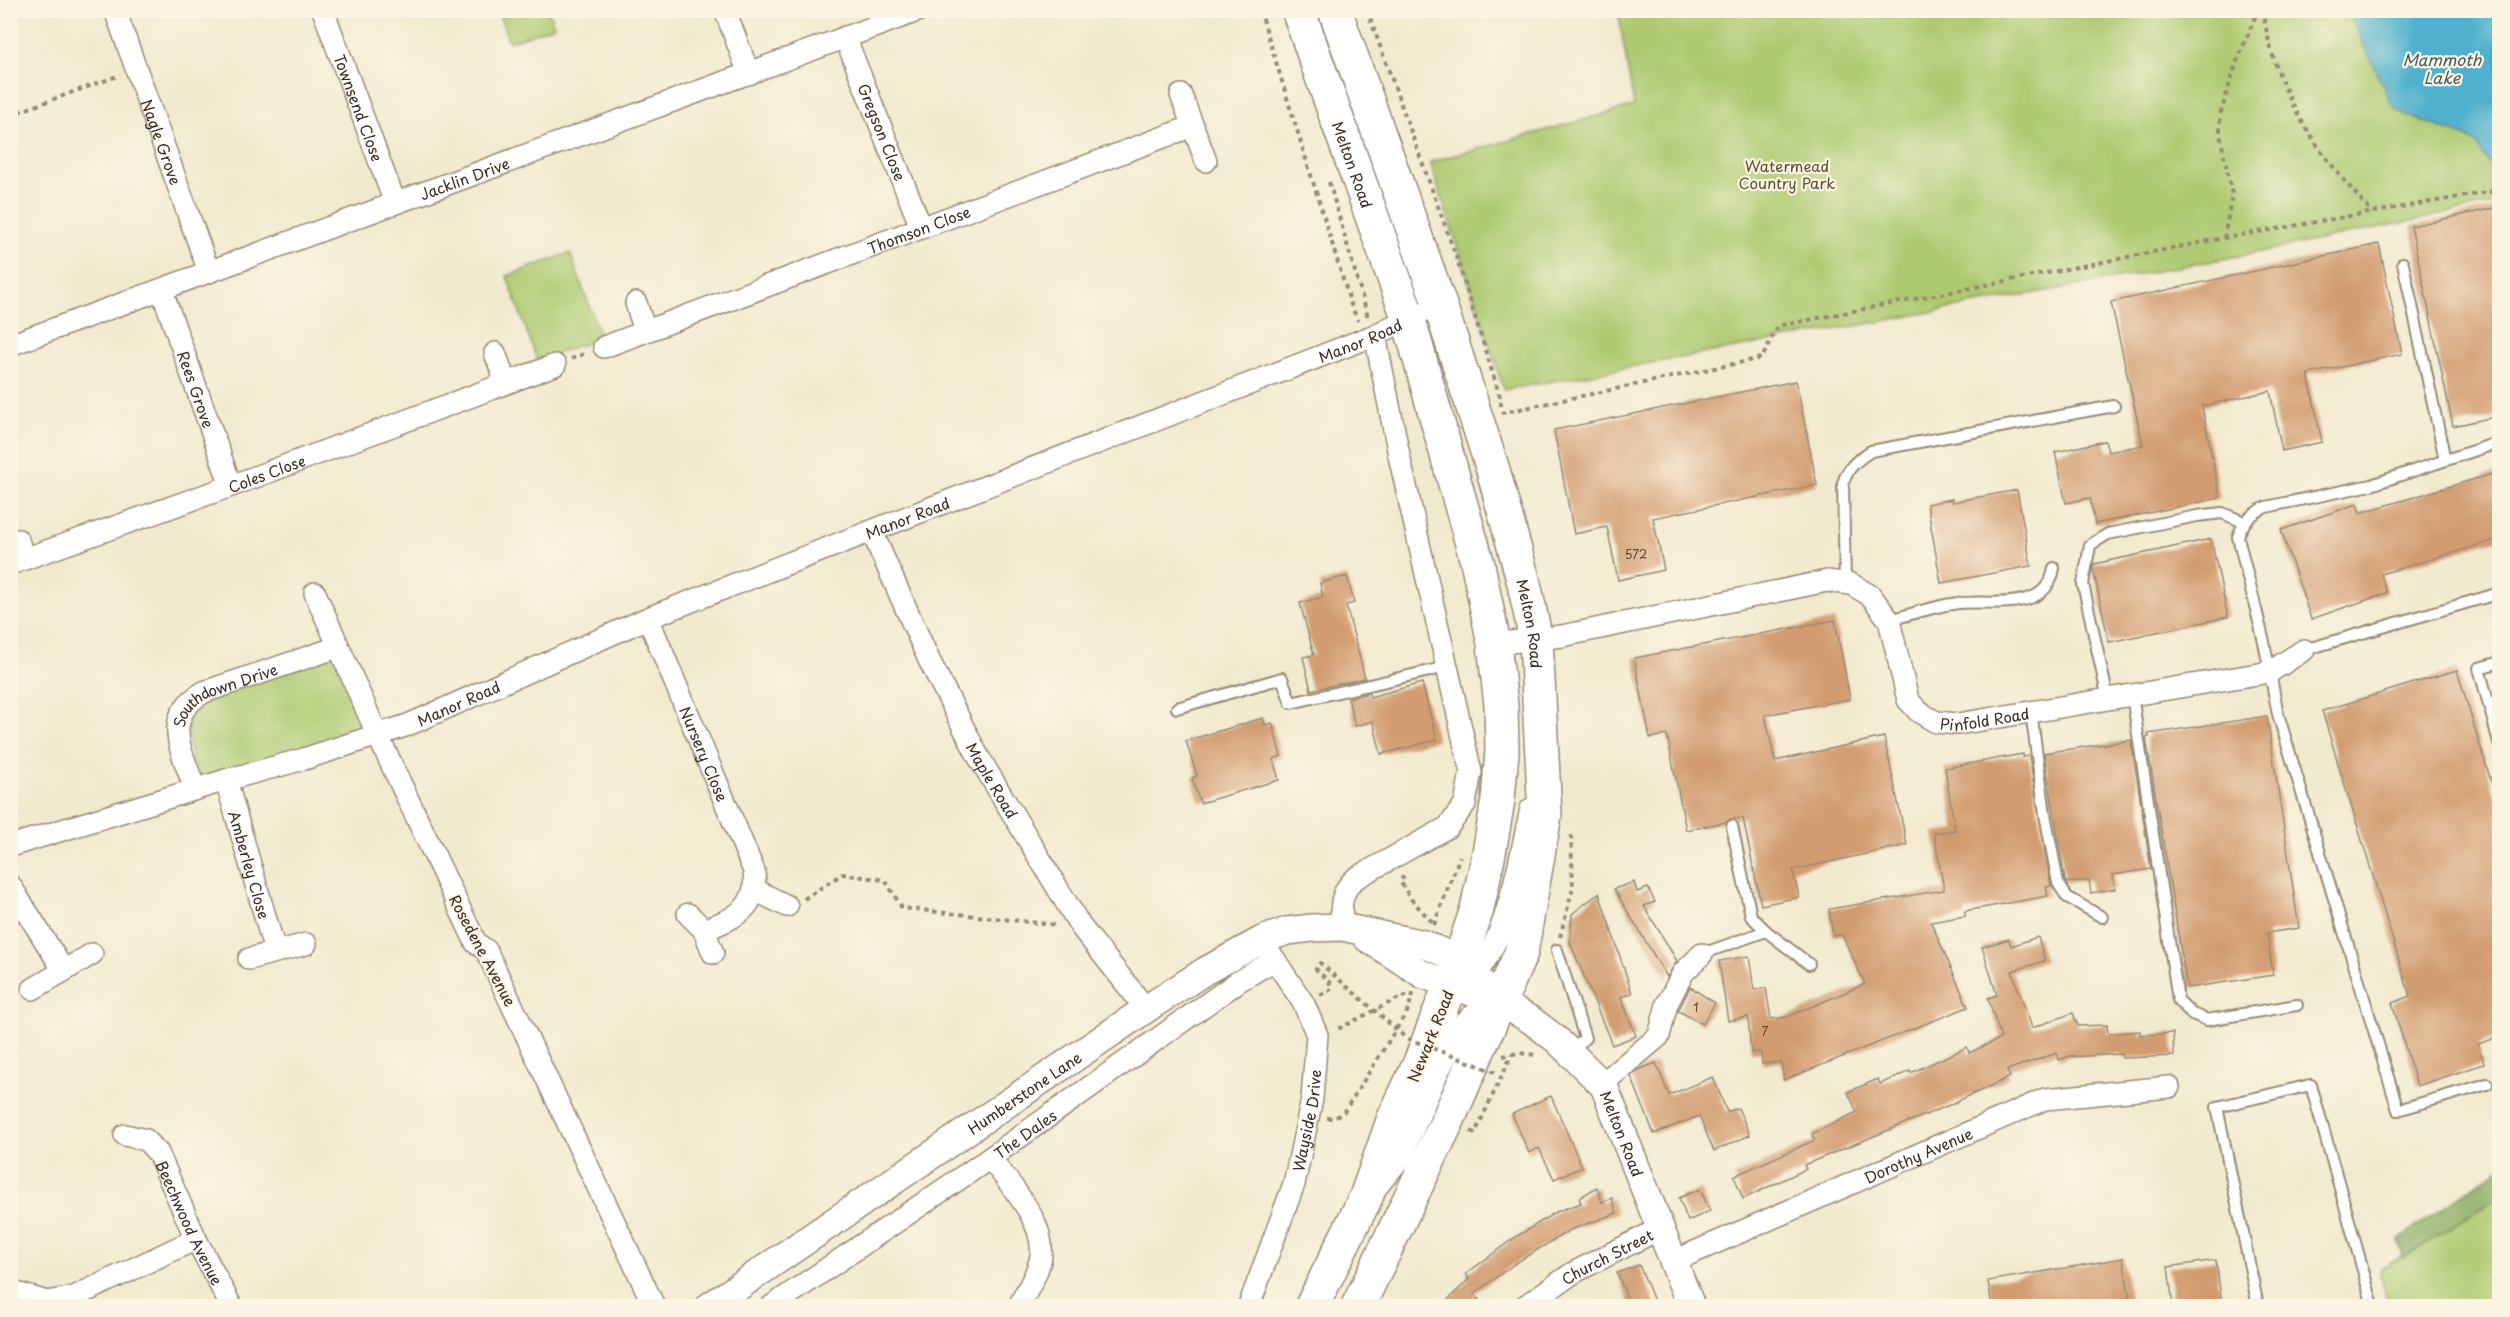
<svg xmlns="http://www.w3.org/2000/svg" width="2510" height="1317" font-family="'Playpen Sans',sans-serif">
<rect width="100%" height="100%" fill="#fcf5e5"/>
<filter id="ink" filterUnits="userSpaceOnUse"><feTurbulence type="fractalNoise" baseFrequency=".0167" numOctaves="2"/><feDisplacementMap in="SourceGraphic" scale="12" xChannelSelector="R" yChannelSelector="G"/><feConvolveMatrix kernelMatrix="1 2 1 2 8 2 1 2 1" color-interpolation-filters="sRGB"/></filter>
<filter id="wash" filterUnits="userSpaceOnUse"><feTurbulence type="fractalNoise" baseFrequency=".008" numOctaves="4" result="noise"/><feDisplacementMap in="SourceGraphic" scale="24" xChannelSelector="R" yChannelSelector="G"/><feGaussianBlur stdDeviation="1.35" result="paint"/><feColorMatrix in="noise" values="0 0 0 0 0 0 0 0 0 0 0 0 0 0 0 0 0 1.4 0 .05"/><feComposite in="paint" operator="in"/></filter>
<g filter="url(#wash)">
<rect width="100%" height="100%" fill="#f2eacf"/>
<g fill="#adca71" stroke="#747a48" stroke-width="1.5">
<path d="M498,11H549L554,26L509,42Z"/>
<path d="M1618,11H2499V203L2255,253L1504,390L1430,162L1634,106Z"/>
<path d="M570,253L601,338L537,360L507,276Z"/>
<path d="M338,647L378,736L195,789L184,708Z"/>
<path d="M2499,1197V1306H2389L2379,1270Z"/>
</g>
<path fill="#8aae63" stroke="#626c40" stroke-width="1.5" d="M2499,1168V1197L2402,1258L2399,1239Z"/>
<path fill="#4fb1ce" stroke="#456e76" stroke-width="1.5" d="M2348,11H2499V168H2494L2484,157L2478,145L2467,137L2408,116L2393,107Z"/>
<g id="blocks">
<g fill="#d29c70">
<path d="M2499,207V416L2453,426L2411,226Z"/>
<path d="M2379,244L2402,354L2308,374L2322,442L2282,451L2270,391L2202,406L2220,498L2095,524L2090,498L2066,503L2055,452L2105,441L2108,452L2143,445L2111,302Z"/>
<path d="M1796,381L1817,485L1653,518L1664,570L1618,580L1607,527L1574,534L1554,430Z"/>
<path d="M2499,472V539L2381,574L2387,593L2311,619L2281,530L2357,504L2360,513Z"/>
<path d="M2017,490L2031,566L1941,583L1927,504L1952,499V502Z"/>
<path d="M2211,539L2228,617L2109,642L2093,569L2094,564Z"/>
<path d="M1347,576L1354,603L1346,605L1365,678L1311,690L1303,657L1314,655L1300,603L1323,597L1320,583Z"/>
<path d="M1835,620L1850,699L1765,715L1775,761L1884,737L1907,845L1793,870L1799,897L1761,905L1743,818L1731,819L1726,822L1686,830L1667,735L1650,738L1634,658Z"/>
<path d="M2457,670L2499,807V1037L2478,1044L2484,1064L2417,1086L2392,1003L2410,996L2322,711Z"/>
<path d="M1422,683L1437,740L1381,754L1373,721L1355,726L1348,698L1369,693L1370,697Z"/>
<path d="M2267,716L2299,928L2267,933L2273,975L2187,988L2146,738L2149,737L2148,734Z"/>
<path d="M1263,718L1265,725L1272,723L1281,756L1273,759L1279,780L1200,803L1192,778L1197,776L1186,741Z"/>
<path d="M2131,740L2151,869L2113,875L2115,889L2091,893L2089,880L2067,883L2065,880L2044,753Z"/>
<path d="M2023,754V757L2029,756L2051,886L2046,887L2048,896L1965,911V916L1931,922L1968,1007L1784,1080L1781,1062L1762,1064L1761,1052L1751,1053L1748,1017L1728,1021L1719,961L1749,956L1754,990L1766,988L1771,1019L1787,1017L1865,984L1842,935L1833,936L1829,909L1944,890L1934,833L1955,830L1945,768Z"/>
<path d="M1634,882L1637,892L1648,888L1655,902L1644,906L1677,961L1667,977L1614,889Z"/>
<path d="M1599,893L1632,993L1621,997L1636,1036L1612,1045L1570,942L1572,914Z"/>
<path d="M2038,937L2045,961L2012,971L2032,1028L2073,1013L2078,1026L2107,1025L2108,1034L2140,1031V1035L2173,1033L2174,1056L2122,1058L2121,1054L2067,1057L2059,1060L2057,1053L2007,1070L2010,1077L1947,1106L1804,1165L1806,1169L1743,1199L1734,1176L1815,1140L1812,1134L1857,1112L1848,1092L1878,1079L1880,1084L1910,1071L1911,1073L1967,1047L1969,1053L2001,1038L1988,998L1997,995L1982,947L2009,939L2011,946Z"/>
<path d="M1690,987L1715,1003L1703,1024L1678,1011Z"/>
<path d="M1656,1063L1669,1095L1713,1077L1727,1112L1738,1108L1750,1135L1714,1151L1699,1116L1654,1134L1631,1076L1638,1070Z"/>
<path d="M1551,1096L1582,1167L1554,1179L1539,1148L1529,1153L1512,1114Z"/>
<path d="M1597,1187L1602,1202L1612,1198L1617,1213L1570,1230L1514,1264L1474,1294L1479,1299L1471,1306H1442L1469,1279L1466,1274L1511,1240L1556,1212L1581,1203L1579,1198Z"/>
<path d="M1700,1189L1710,1211L1688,1221L1679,1198Z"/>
<path d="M2123,1258L2131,1306H1992L1988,1281Z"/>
<path d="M2216,1260L2222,1306H2173L2168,1267Z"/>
<path d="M1639,1265L1648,1286L1656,1306H1630L1626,1295L1617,1273Z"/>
</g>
</g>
</g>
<g filter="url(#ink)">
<use href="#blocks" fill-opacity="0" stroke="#968a76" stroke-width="1.5"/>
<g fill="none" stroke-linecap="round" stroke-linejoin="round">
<g stroke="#968a76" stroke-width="14">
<g id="service">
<path d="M2403,263L2445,460"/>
<path d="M1845,583L1843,483C1848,467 1857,460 1871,451L2114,406"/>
<path d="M1889,620C1910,615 1931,607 1952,604C1986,598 2047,616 2054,568"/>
<path d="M2304,650L2500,593"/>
<path d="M2500,662L2479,668L2500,746"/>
<path d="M2132,695L2178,1000L2192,1014L2207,1020L2297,1005"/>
<path d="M2108,699L2083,584L2090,545L2108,534L2197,516L2222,513L2244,522"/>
<path d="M1177,708L1282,678L1291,703L1447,667"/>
<path d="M2031,712L2045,814L2058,883L2067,897L2102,917"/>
<path d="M1732,826L1751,916L1766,931"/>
<path d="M1557,950L1585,1038L1570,1053"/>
<path d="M1702,954L1766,931L1809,964"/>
<path d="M2487,1084L2398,1110L2278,714L2264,642L2238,537C2243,521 2251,514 2266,507L2371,485L2500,442"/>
<path d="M2258,1306L2217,1107L2311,1085L2373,1306"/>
</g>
</g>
<g stroke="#968a76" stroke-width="24">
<g id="minor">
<path id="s1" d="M115,10L209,272"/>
<path id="s2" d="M323,10L395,203"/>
<path d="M725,10L749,74"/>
<path id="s3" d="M845,37L921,227"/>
<path d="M1181,95L1206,161"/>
<path id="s4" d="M162,291L231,486"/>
<path d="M636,303L645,331"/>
<path id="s5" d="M10,345L920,10"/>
<path id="s6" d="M604,347L1193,126"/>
<path d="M495,353L506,383"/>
<path id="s7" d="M872,532L929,660L978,756L1081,927L1146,1009"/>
<path d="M18,540L24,559"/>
<path id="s8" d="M10,564L231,486L555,365"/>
<path d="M315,593L378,736L476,943L486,950L654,1306"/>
<path id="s9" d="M648,618L754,871C759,909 734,918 704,930"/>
<path id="s10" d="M1494,644L1562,636L1827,581L1851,584L1871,596L1889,620L1908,700L1919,712L1936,722L1958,724L2270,672L2304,650"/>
<path id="s11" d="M226,780L275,951"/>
<path id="s12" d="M195,789C182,751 160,717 204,692L338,647"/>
<path id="s13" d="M10,846L226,780L304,759L408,725L648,618L1375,335L1420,313"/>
<path d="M10,885L64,971"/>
<path d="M755,890L787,906"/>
<path d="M688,914L704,930L713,953"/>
<path d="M1342,927C1341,907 1339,892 1356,878L1448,827L1465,804L1471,772L1400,460L1375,335"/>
<path d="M249,959L306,944"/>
<path d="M1463,982C1504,964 1521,851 1531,809"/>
<path d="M33,989L92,954"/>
<path d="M1602,1084L1659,1036L1667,1004L1683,973L1702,954"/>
<path id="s14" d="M125,1135L146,1140L158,1153L196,1239L231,1306"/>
<path d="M990,1158C1009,1184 1045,1221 1041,1255C1039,1273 1026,1291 1019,1306"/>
<path id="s15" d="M1674,1261L2045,1099L2169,1087"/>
<path d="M10,1291L47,1302L74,1297L196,1239"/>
<path id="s16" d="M772,1306L990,1158L1239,981L1275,960"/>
<path id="s17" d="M1249,1306L1294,1184L1312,1099L1317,1035L1304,1004L1267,948"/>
<path id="s18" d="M1525,1306L1573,1273L1661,1228"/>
</g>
</g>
<g stroke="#968a76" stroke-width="30">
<g id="tertiary">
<path id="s19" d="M1367,938L1422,974L1501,1003L1531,1020L1557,1040L1604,1086L1691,1306"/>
<path d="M1377,1182L1398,1156L1435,1071L1453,1037L1473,1019L1501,1003"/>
<path id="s20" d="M710,1306L1146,1009L1205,971L1262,940L1287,931L1312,928L1342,927L1424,944L1460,960L1501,1003"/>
</g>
</g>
<g stroke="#968a76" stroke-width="36">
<g id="trunk">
<path id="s21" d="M1298,10L1408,317L1478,565L1494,644L1501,705L1502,751L1498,800L1489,853L1477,909L1460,960L1419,1065L1394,1118L1366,1197L1312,1306"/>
<path id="s22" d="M1335,10L1440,305L1493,470L1524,583L1536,640L1545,815L1521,953L1447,1122L1358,1306"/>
</g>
</g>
<g stroke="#968a76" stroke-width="4" stroke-dasharray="4.5 4.5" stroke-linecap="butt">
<path d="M1260,10L1351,305L1358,321"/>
<path d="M1367,10L1457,259L1501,400V406"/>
<path d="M2263,10C2274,93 2318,154 2373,213"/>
<path d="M10,115L120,75"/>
<path d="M1329,182L1367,313V319"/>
<path d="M2224,238L2232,195L2220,134V115L2237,61L2258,10"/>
<path d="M571,359L586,353"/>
<path d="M1501,413L1762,358L1778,326L2224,238L2500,190"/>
<path d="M1404,876L1400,881L1411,899L1432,922"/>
<path d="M804,899L842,874L885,880L902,908L1057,925"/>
<path d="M1434,925L1460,856"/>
<path d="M1560,937L1573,888L1571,832"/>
<path d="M1320,995L1330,990L1331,984"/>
<path d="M1503,1056L1518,1053L1537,1055"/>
<path d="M1327,1118H1335L1344,1112L1407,1012L1413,994L1399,998L1336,1030"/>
<path d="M1471,1131L1475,1133L1512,1054"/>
</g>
<use href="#service" stroke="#fff" stroke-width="10"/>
<use href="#minor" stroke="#fff" stroke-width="21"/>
<use href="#tertiary" stroke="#fff" stroke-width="27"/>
<use href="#trunk" stroke="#fff" stroke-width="33"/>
<path stroke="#968a76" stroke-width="4" stroke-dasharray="4.5 4.5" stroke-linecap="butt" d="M1331,984L1316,969L1320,963L1406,1038L1495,1072"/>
</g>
</g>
<g text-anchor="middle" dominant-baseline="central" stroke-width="4.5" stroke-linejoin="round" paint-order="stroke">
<g font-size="12" fill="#614632">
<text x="1636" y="554">572</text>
<text x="1696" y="1007">1</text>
<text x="1765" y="1031">7</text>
</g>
<g font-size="15" fill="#3b2a1e" stroke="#fcf5e5">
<text stroke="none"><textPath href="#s2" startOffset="104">Townsend Close</textPath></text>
<text stroke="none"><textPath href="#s3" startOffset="102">Gregson Close</textPath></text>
<text stroke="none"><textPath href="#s1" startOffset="140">Nagle Grove</textPath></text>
<text stroke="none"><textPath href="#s21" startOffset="164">Melton Road</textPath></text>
<text stroke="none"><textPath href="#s5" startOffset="484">Jacklin Drive</textPath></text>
<text stroke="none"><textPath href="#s6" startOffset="336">Thomson Close</textPath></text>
<text stroke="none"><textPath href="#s13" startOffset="1443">Manor Road</textPath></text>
<text stroke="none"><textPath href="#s4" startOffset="104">Rees Grove</textPath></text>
<text stroke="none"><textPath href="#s8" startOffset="272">Coles Close</textPath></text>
<text stroke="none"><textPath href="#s13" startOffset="957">Manor Road</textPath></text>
<text stroke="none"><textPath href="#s22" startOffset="645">Melton Road</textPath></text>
<text stroke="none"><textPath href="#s12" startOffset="126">Southdown Drive</textPath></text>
<text stroke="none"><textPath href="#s13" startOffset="471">Manor Road</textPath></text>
<text stroke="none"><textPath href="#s10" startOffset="584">Pinfold Road</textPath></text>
<text stroke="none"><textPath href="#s9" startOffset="147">Nursery Close</textPath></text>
<text stroke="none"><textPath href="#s7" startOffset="276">Maple Road</textPath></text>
<text stroke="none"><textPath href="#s11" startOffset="88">Amberley Close</textPath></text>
<text transform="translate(483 950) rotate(62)">Rosedene Avenue</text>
<text transform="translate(1430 1036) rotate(-68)">Newark Road</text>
<text stroke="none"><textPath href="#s20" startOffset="380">Humberstone Lane</textPath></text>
<text stroke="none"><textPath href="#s17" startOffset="195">Wayside Drive</textPath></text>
<text stroke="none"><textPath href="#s16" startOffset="306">The Dales</textPath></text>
<text stroke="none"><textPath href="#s19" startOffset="334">Melton Road</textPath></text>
<text stroke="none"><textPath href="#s15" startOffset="266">Dorothy Avenue</textPath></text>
<text stroke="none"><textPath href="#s14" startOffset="116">Beechwood Avenue</textPath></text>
<text stroke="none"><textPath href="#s18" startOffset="96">Church Street</textPath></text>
</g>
<g font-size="15" fill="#585233" stroke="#fcf5e5">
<text x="1787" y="165">Watermead<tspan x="1787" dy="17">Country Park</tspan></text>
</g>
<g font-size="16" font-style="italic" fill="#42595c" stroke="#fcf5e5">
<text x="2442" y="59">Mammoth<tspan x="2442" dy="18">Lake</tspan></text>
</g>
</g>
<rect width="2510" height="1317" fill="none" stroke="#fcf5e5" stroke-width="36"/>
</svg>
